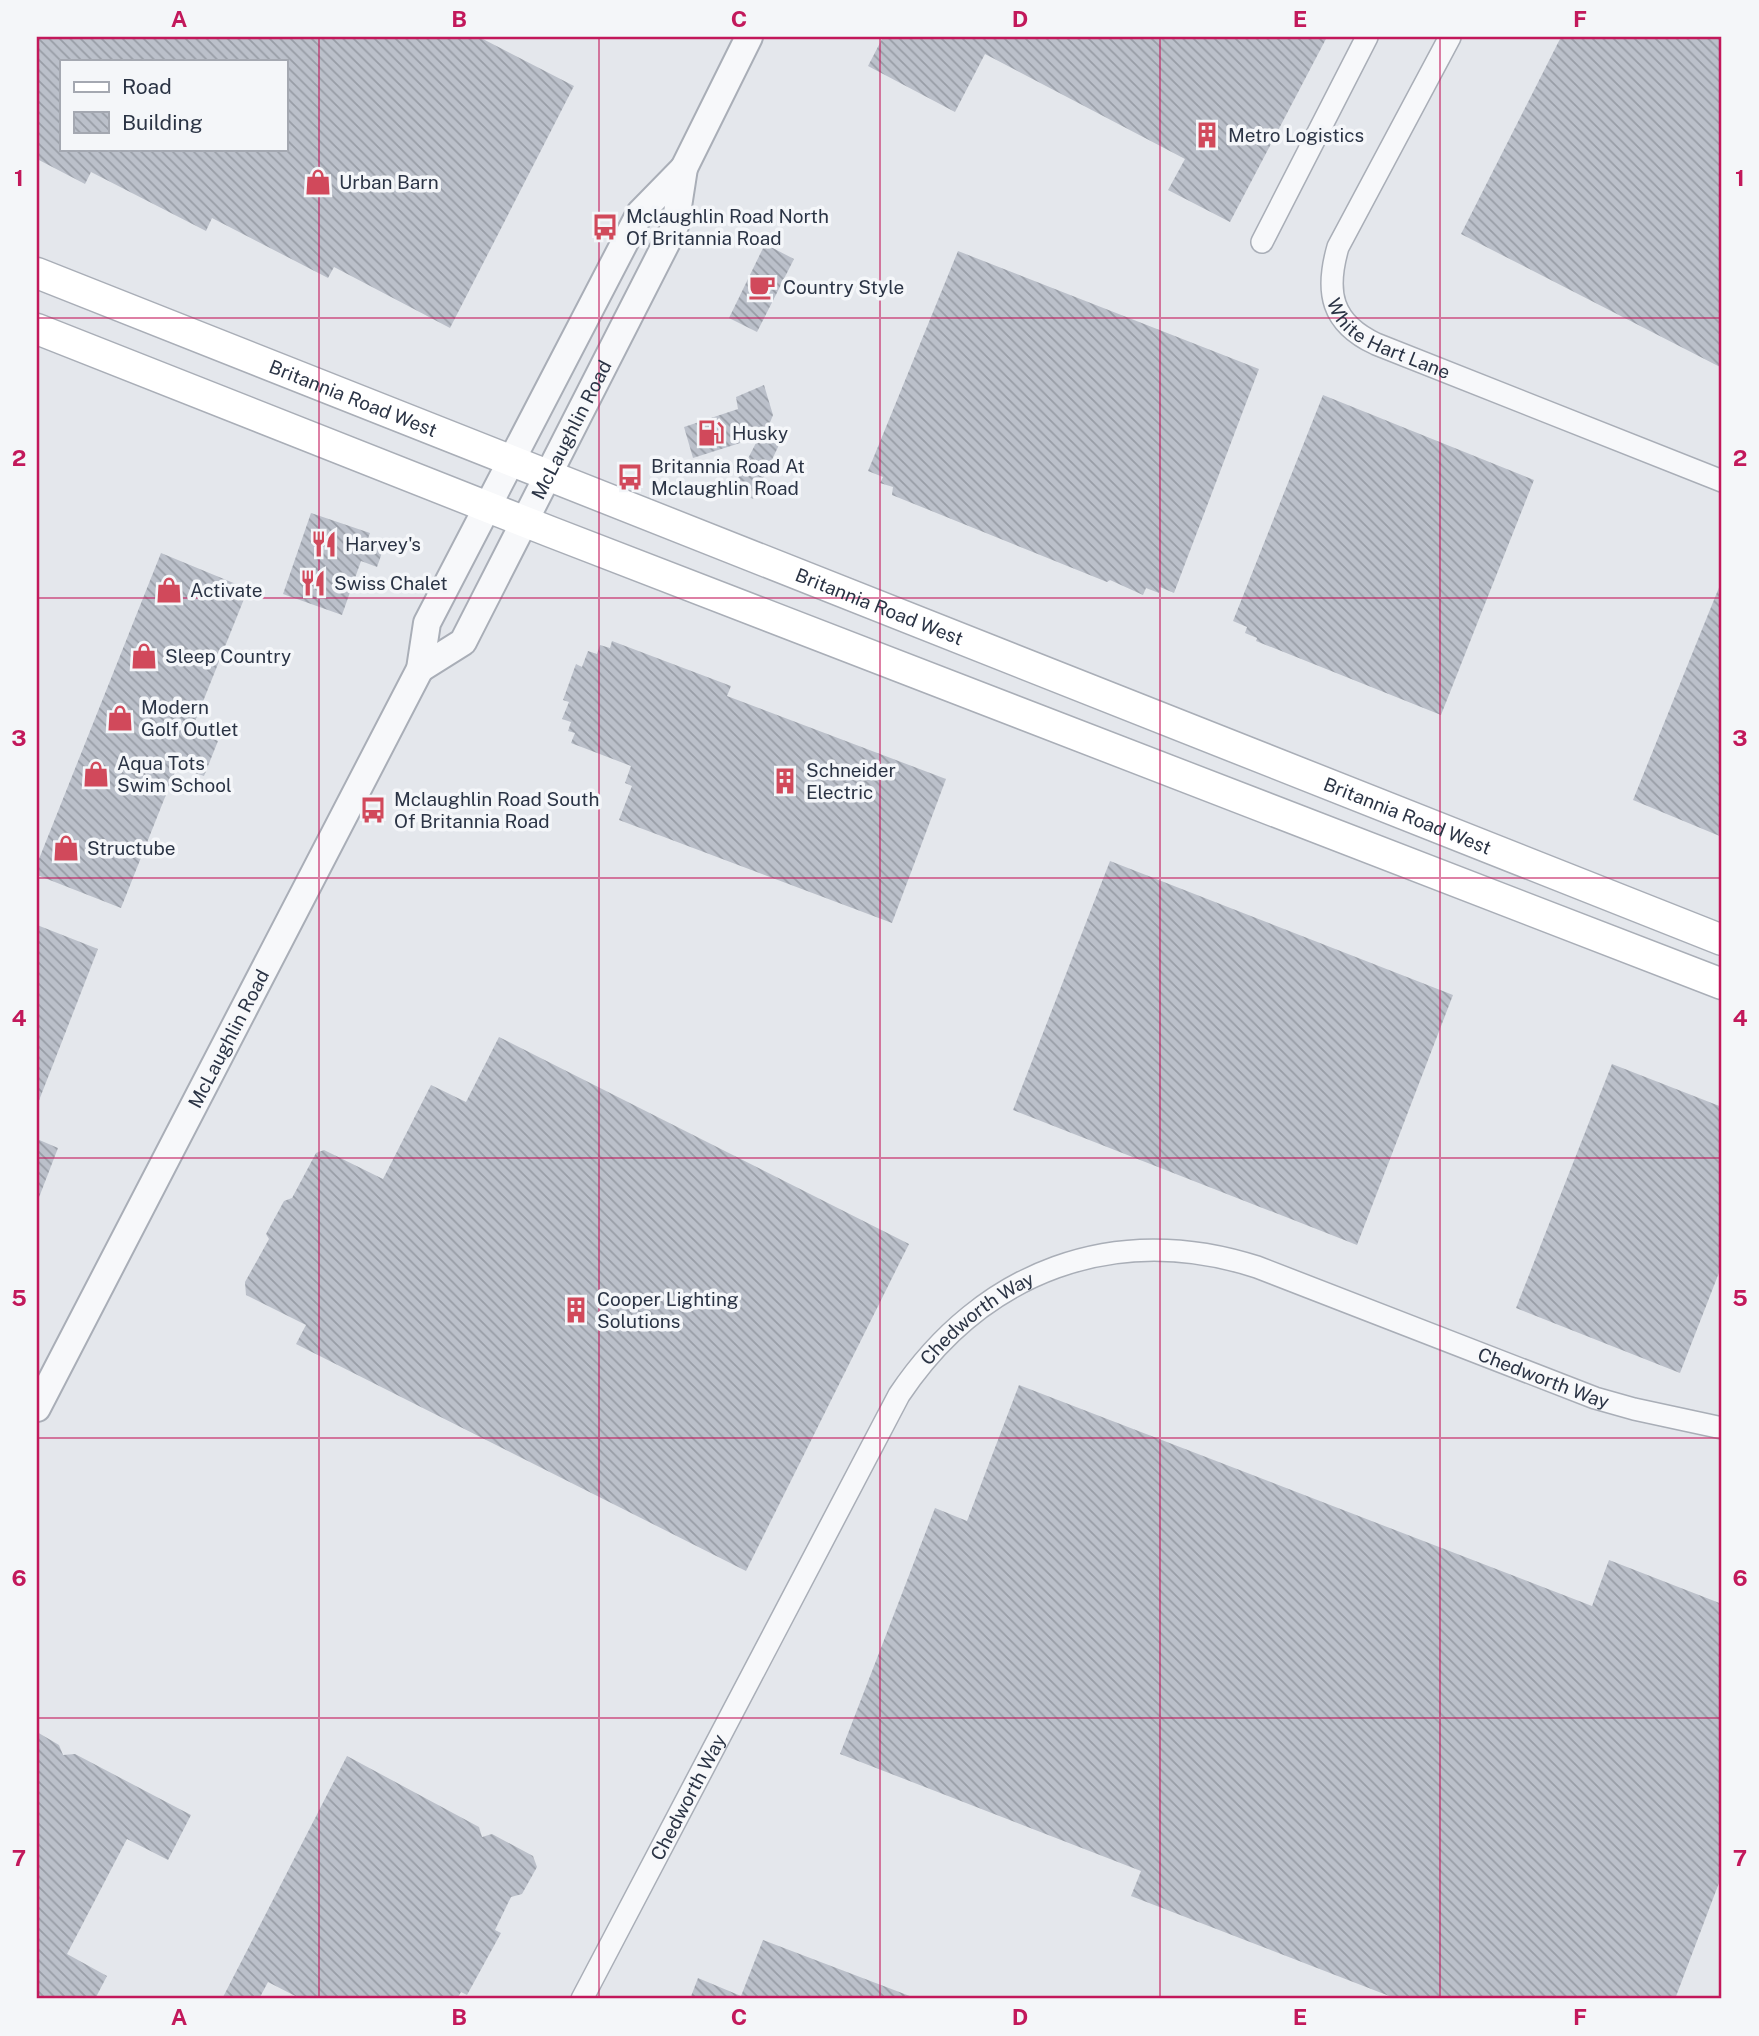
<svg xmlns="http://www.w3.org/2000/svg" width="1759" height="2036" font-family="'Public Sans',sans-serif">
<defs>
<pattern id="building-back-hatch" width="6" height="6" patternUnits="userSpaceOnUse" patternTransform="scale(1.75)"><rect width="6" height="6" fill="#bbc0ca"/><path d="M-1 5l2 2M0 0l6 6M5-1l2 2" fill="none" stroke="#989da6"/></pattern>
</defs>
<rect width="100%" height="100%" fill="#e4e7ec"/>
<g fill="url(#building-back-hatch)" fill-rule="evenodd">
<path d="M37,37H479L574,86L450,328L334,267L328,278L212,218L206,231L91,172L85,184L37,159ZM61,61H285V149H61Z"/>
<path d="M883,37H1327L1230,222L1168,190L1185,159L985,54L955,112L868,66Z"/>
<path d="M1561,37H1722V368L1461,234Z"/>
<path d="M765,244L794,259L757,332L729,318Z"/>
<path d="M958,251L1259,369L1174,593L1160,587L1159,593L1146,588L1143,595L1110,580L1107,582L892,495L893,487L880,483L883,477L868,471Z"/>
<path d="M764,385L773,415L765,435L760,436L779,445L753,499L733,488L759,437L693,458L684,427L738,409L736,397Z"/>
<path d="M1323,395L1534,480L1441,715L1256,641L1257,638L1245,633L1247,627L1233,621Z"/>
<path d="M311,513L370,533L366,544L383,550L377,567L361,561L342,615L283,594Z"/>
<path d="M161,553L248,589L192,729L218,741L204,776L177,767L121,908L37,875V864Z"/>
<path d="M1722,580V837L1633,800Z"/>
<path d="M612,641L731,686L727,696L946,779L892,923L619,820L632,786L625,783L631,766L571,743L575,733L568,731L571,722L562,719L569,702L563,700L576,664L582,667L588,651L597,654L600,645L610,648Z"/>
<path d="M1110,861L1453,995L1357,1245L1013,1110Z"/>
<path d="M37,925L98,949L38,1103L37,1102Z"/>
<path d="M499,1037L909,1244L746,1571L296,1344L306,1325L246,1295L245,1282L269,1239L266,1234L284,1201L292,1198L316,1153L324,1150L383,1179L431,1085L466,1102Z"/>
<path d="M1612,1064L1722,1107V1265L1680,1373L1516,1308Z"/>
<path d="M37,1139L58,1148L38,1200L37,1199Z"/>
<path d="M1019,1385L1592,1606L1609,1560L1722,1604V1875L1675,1999H1397L1131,1896L1141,1871L840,1754L935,1508L967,1521Z"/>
<path d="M37,1732L59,1745L63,1755L75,1754L191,1815L168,1860L127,1839L67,1954L107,1976L95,1999H37Z"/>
<path d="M347,1756L479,1827L482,1837L492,1834L533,1856L537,1867L522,1894L511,1897L495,1930L501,1933L467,1995L461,1992L457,1999H301L268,1982L259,1999H222Z"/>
<path d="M763,1940L915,1998V1999H690L698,1978L741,1996Z"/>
</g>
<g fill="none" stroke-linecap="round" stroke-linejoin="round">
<g stroke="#a9aeb7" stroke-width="24">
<g id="minor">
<path id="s1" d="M1450,37L1338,247C1325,292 1331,323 1376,344L1722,481"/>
<path d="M1262,242L1367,37"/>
<path id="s2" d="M582,1999L899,1395C982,1271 1115,1221 1257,1267L1595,1398L1634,1409L1722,1428"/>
</g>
</g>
<g stroke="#a9aeb7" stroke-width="30">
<g id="tertiary">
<path id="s3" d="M420,669L463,642L675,226L684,168L749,37"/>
<path id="s4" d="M37,1408L420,669L427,623L640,213L684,168"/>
</g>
</g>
<g stroke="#a9aeb7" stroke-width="33">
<g id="secondary">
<path id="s5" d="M37,273L1722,940"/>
<path d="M37,329L551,532L1722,984"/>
</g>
</g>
<use href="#minor" stroke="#f7f8fa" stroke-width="21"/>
<use href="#tertiary" stroke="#f7f8fa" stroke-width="26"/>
<use href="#secondary" stroke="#fff" stroke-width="30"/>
</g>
<path fill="none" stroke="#c2185b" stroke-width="2" stroke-opacity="0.55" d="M319,37V1999M599,37V1999M880,37V1999M1160,37V1999M1440,37V1999M37,318H1722M37,598H1722M37,878H1722M37,1158H1722M37,1438H1722M37,1718H1722"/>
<defs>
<g id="building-bare" transform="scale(2.1)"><path d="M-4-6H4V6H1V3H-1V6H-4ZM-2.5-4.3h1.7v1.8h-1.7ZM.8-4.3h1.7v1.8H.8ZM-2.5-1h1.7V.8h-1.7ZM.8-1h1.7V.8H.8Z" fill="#d1495b" stroke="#f4f6f9" stroke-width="2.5" paint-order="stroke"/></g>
<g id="shop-bare" transform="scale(2.1)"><path d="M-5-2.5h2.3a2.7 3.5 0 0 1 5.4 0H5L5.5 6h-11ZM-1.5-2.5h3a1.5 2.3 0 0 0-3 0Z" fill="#d1495b" stroke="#f4f6f9" stroke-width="2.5" paint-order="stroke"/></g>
<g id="bus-bare" transform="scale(2.1)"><path d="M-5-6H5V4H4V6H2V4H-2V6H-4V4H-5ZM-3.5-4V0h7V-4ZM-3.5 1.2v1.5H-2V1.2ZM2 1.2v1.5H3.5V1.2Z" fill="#d1495b" stroke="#f4f6f9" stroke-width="2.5" paint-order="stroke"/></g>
<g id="cafe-bare" transform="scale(2.1)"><path d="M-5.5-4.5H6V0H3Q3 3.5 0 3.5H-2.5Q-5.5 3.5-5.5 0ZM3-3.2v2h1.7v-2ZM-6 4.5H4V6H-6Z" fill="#d1495b" stroke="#f4f6f9" stroke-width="2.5" paint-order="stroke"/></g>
<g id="fuel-bare" transform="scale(2.1)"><path d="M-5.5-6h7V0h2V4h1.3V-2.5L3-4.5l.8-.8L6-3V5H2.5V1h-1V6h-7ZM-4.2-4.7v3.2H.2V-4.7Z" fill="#d1495b" stroke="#f4f6f9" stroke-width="2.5" paint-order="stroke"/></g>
<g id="restaurant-bare" transform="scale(2.1)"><path d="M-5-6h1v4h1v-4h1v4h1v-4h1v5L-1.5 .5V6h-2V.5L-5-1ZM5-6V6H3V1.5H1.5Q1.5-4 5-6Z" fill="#d1495b" stroke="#f4f6f9" stroke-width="2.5" paint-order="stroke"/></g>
</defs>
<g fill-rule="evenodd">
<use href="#building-bare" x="1207" y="135"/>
<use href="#shop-bare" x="318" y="182"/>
<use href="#bus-bare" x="605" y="227"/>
<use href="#cafe-bare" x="762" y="287"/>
<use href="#fuel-bare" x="711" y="433"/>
<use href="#bus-bare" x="630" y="477"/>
<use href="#restaurant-bare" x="324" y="544"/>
<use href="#restaurant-bare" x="313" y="583"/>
<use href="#shop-bare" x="169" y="590"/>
<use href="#shop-bare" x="144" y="656"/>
<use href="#shop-bare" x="120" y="718"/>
<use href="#shop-bare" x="96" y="774"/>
<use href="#building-bare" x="785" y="781"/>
<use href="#bus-bare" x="373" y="810"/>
<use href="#shop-bare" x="66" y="848"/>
<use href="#building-bare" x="576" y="1310"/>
</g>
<g text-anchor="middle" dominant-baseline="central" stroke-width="7" stroke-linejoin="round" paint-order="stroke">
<g font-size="19" fill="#2b3445" stroke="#f4f6f9" text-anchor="start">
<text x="1228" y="135">Metro Logistics</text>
<text x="339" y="182">Urban Barn</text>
<text x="626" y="216">Mclaughlin Road North<tspan x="626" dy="22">Of Britannia Road</tspan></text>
<text x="783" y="287">Country Style</text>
<text x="732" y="433">Husky</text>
<text x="651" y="466">Britannia Road At<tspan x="651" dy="22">Mclaughlin Road</tspan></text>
<text x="345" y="544">Harvey's</text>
<text x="334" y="583">Swiss Chalet</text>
<text x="190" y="590">Activate</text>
<text x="165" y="656">Sleep Country</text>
<text x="141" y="707">Modern<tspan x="141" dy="22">Golf Outlet</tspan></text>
<text x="117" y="763">Aqua Tots<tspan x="117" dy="22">Swim School</tspan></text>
<text x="806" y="770">Schneider<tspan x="806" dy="22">Electric</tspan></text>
<text x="394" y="799">Mclaughlin Road South<tspan x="394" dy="22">Of Britannia Road</tspan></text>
<text x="87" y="848">Structube</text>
<text x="597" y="1299">Cooper Lighting<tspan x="597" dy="22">Solutions</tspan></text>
</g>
<g font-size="19" fill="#2b3445" stroke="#f4f6f9">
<text stroke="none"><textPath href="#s1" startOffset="362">White Hart Lane</textPath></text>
<text stroke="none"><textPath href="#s5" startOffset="340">Britannia Road West</textPath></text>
<text stroke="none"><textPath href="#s3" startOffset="289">McLaughlin Road</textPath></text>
<text stroke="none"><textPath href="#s5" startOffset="906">Britannia Road West</textPath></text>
<text stroke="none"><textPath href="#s5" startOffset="1474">Britannia Road West</textPath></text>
<text stroke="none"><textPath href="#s4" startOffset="416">McLaughlin Road</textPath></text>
<text stroke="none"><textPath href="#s2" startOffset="793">Chedworth Way</textPath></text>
<text stroke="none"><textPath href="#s2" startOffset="1400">Chedworth Way</textPath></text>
<text stroke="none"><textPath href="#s2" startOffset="228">Chedworth Way</textPath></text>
</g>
</g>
<rect width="1759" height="2036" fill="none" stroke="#f4f6f9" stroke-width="77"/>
<rect x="60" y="60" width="228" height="91" fill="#f4f6f9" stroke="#a4a8b1" stroke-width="2"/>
<rect x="74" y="82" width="35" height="10" fill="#ffffff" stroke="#a4a8b1" stroke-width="2"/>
<text x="122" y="94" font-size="21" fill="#2b3445">Road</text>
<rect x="74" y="112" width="35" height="21" fill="url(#building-back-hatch)" stroke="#a4a8b1" stroke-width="2"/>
<text x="122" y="130" font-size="21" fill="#2b3445">Building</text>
<rect x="38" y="38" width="1682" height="1959" fill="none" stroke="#c2185b" stroke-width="2.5"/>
<g font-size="23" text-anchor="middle" font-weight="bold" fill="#c2185b">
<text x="179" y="27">A</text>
<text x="459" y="27">B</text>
<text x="739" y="27">C</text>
<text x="1020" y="27">D</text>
<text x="1300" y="27">E</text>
<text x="1580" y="27">F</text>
<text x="19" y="186">1</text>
<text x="1740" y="186">1</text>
<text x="19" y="466">2</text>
<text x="1740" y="466">2</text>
<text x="19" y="746">3</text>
<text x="1740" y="746">3</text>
<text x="19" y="1026">4</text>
<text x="1740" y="1026">4</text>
<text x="19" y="1306">5</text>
<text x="1740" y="1306">5</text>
<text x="19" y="1586">6</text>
<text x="1740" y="1586">6</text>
<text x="19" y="1866">7</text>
<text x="1740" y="1866">7</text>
<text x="179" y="2025">A</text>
<text x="459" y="2025">B</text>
<text x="739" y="2025">C</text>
<text x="1020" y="2025">D</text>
<text x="1300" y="2025">E</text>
<text x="1580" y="2025">F</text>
</g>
</svg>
